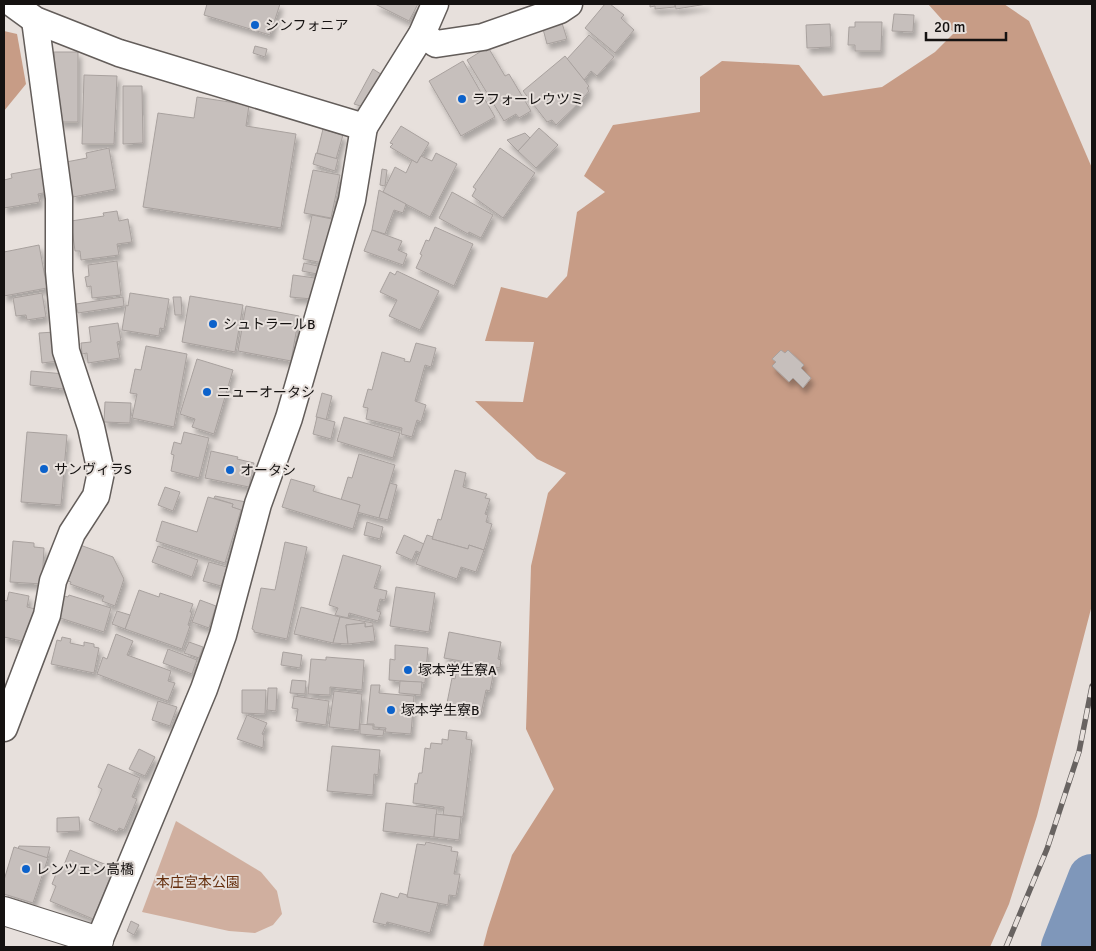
<svg xmlns="http://www.w3.org/2000/svg" width="1096" height="951" font-family="Signika,'Noto Sans JP',sans-serif">
<defs>
<filter id="shadow"><feDropShadow dx="3" dy="5.5" stdDeviation="2.5" flood-color="#0004"/></filter>
</defs>
<rect width="100%" height="100%" fill="#e7e0dc"/>
<path fill="#d0af9f" d="M176,821L261,872L277,891L282,914L273,925L255,933L229,931L142,912Z"/>
<g fill="#c79c86">
<path d="M928,4H1004L1029,21L1092,168V605L1037,816L1009,904L990,947H483L488,928L512,855L554,789L526,729L531,566L548,493L566,473L537,459L475,401L523,402L534,342L485,341L501,287L547,298L567,276L577,212L605,192L584,176L613,125L700,112V77L722,61L799,65L823,96L882,87L935,52L954,33Z"/>
<path d="M4,31L17,34L26,84L4,111Z"/>
</g>
<g fill="none" stroke-linecap="round" stroke-linejoin="round">
<path stroke="#7f97ba" stroke-width="48" d="M1065,947L1092,878"/>
</g>
<g fill="#c6bfbc" stroke="#a8a19e" filter="url(#shadow)">
<path d="M207,4H280L270,35L204,15Z"/>
<path d="M375,4H418L409,21Z"/>
<path d="M605,4H610L624,15L621,18L634,30L615,53L585,28Z"/>
<path d="M650,4H675V7L655,9V6L650,7Z"/>
<path d="M675,4H707L676,9Z"/>
<path d="M894,14L914,15L913,32L892,31Z"/>
<path d="M855,22H882L881,51H855V45H848L849,27H855Z"/>
<path d="M562,23L567,39L547,44L543,29Z"/>
<path d="M830,24L831,47L807,48L806,25Z"/>
<path d="M589,35L614,57L597,76L591,71L584,80L567,59Z"/>
<path d="M255,46L267,49L265,57L253,53Z"/>
<path d="M488,47L505,76L509,74L531,111L519,118L516,114L504,121L467,60Z"/>
<path d="M54,52H78V122H59V100H54Z"/>
<path d="M565,56L589,86L587,88L589,91L581,101L556,125L552,120L547,122L523,91Z"/>
<path d="M463,61L495,117L461,136L429,81Z"/>
<path d="M373,69L387,78L367,108L354,104Z"/>
<path d="M84,75L117,76L114,144H82Z"/>
<path d="M123,86H142L143,143L123,144Z"/>
<path d="M197,97L249,105L246,126L296,134L281,228L143,207L158,113L194,118Z"/>
<path d="M401,126L429,143L417,163L390,147L393,144L390,143Z"/>
<path d="M539,128L558,145L536,168L518,151Z"/>
<path d="M323,129L343,135L336,159L317,153Z"/>
<path d="M525,133L530,138L518,151L507,140Z"/>
<path d="M109,148L116,189L73,197L66,162L87,158L86,153Z"/>
<path d="M500,148L535,173L503,218L472,196L476,189L473,187Z"/>
<path d="M316,153L338,159L335,171L313,164Z"/>
<path d="M436,153L457,164L430,217L383,192L395,167L406,173L412,160L417,163L421,156L432,161Z"/>
<path d="M44,168L49,192L38,194L40,202L4,208V180L12,178L11,174Z"/>
<path d="M382,169L387,170L385,186L380,185Z"/>
<path d="M313,170L340,175L331,218L304,213Z"/>
<path d="M379,190L406,204L403,213L394,210L385,234L372,230Z"/>
<path d="M452,192L493,215L481,238L469,232L468,234L439,218Z"/>
<path d="M117,211L119,221L128,219L132,242L117,244L119,255L81,260L80,251H75L71,221L104,216L103,213Z"/>
<path d="M312,215L332,219L323,263L303,259Z"/>
<path d="M435,227L473,244L454,286L416,268L422,255L420,254L426,240L429,241Z"/>
<path d="M372,230L402,241L398,250L407,254L403,265L364,251Z"/>
<path d="M39,245L47,288L4,296V252Z"/>
<path d="M117,261L121,295L92,298L91,286L87,287L85,277L89,276L88,265Z"/>
<path d="M304,263L318,266L317,274L302,271Z"/>
<path d="M397,271L439,291L420,330L389,316L397,300L380,292L390,272L395,275Z"/>
<path d="M293,275L315,278L312,299L290,297Z"/>
<path d="M42,293L46,317L27,320L26,315L16,316L13,298Z"/>
<path d="M130,293L169,299L164,329L160,328L159,336L122,330L126,305L128,306Z"/>
<path d="M190,296L243,305L235,352L182,342Z"/>
<path d="M123,297L124,306L78,313L76,304Z"/>
<path d="M173,297H181L182,315H175Z"/>
<path d="M246,306L299,316L291,361L238,351Z"/>
<path d="M118,323L121,341L117,342L120,358L88,363L87,353L82,354L81,343L91,342L89,327Z"/>
<path d="M55,332L59,361L42,363L39,333Z"/>
<path d="M416,343L436,348L431,367L425,365L415,401L426,405L421,422L417,420L412,437L401,434L402,428L366,419L368,408L363,407L368,389L372,390L382,352L405,359L404,361L410,362Z"/>
<path d="M146,346L187,354L174,427L132,418L137,394L130,393L135,369L141,370Z"/>
<path d="M781,350L785,353L788,350L804,365L801,368L811,378L803,388L793,378L789,382L772,366L776,362L772,359Z"/>
<path d="M197,359L233,370L214,434L192,427L195,419L180,414Z"/>
<path d="M31,371L65,374L63,389L30,385Z"/>
<path d="M322,393L332,396L326,420L316,417Z"/>
<path d="M105,402L131,403L130,423L104,422Z"/>
<path d="M317,417L335,422L331,439L313,434Z"/>
<path d="M344,417L400,433L393,458L337,441Z"/>
<path d="M27,432L67,435L61,505L21,502Z"/>
<path d="M184,432L209,438L199,478L171,471L174,455L171,454L174,442L181,444Z"/>
<path d="M211,451L238,457L237,459L254,463L249,487L205,478Z"/>
<path d="M359,454L395,465L379,518L357,512L360,505L341,500L348,477L352,478Z"/>
<path d="M455,470L466,473L463,487L487,494L485,498L490,499L485,514L488,515L486,522L492,524L484,550L469,545L468,549L432,539L438,519L441,520Z"/>
<path d="M291,479L315,486L313,491L360,505L353,529L282,507Z"/>
<path d="M390,483L397,485L388,520L379,518Z"/>
<path d="M165,487L180,492L173,511L158,505Z"/>
<path d="M215,496L246,502L243,511L232,507L233,504L214,498Z"/>
<path d="M208,497L233,504L232,507L241,510L225,563L156,541L162,521L197,532Z"/>
<path d="M367,522L383,527L380,539L364,535Z"/>
<path d="M404,535L424,544L421,553L416,551L412,560L396,553Z"/>
<path d="M427,535L433,537L432,539L468,549L469,545L484,550L476,572L461,567L457,579L416,564Z"/>
<path d="M13,541L34,543V547L44,548L42,584L10,582Z"/>
<path d="M285,542L307,547L287,639L254,632V630L252,629L261,588L275,590Z"/>
<path d="M80,545L113,557L124,579L115,606L102,601L104,596L70,584L71,582L68,581Z"/>
<path d="M158,546L198,560L192,577L152,562Z"/>
<path d="M343,555L381,566L374,588L387,591L385,600L380,599L377,611L381,612L378,621L349,613L348,618L335,615L338,608L329,605Z"/>
<path d="M209,562L227,567L221,586L203,581Z"/>
<path d="M396,587L435,593L429,632L390,626Z"/>
<path d="M139,590L159,597L160,593L193,604L190,612H192L188,625L190,626L182,649L125,629Z"/>
<path d="M9,592L29,596L27,607L36,609L30,643L4,637V600L7,601Z"/>
<path d="M69,595L111,608L104,632L57,617L64,596L68,597Z"/>
<path d="M200,600L216,606L209,628L192,622Z"/>
<path d="M301,607L340,617L333,643L294,634Z"/>
<path d="M117,611L130,615L125,629L112,624Z"/>
<path d="M340,617L373,623V626L365,627V623L346,625L348,644L333,643Z"/>
<path d="M365,623V627L373,626L375,641L348,644L346,625Z"/>
<path d="M449,632L501,642L498,659L501,660L500,668L444,658Z"/>
<path d="M116,634L133,641L127,655L171,671L168,681L175,683L168,701L97,674L103,657L107,659Z"/>
<path d="M62,637L71,639L70,643L84,646V642L94,644V647L99,648L94,673L51,664L57,640L61,641Z"/>
<path d="M189,642L203,647L199,658L184,653Z"/>
<path d="M395,645L428,648L425,683L389,680L390,659L395,660Z"/>
<path d="M168,649L197,660L192,674L163,663Z"/>
<path d="M283,652L302,655L300,668L281,665Z"/>
<path d="M326,657L364,660L362,690L330,687V695L308,694L311,659L326,660Z"/>
<path d="M454,664L494,670L490,691L486,690L481,714L446,708L452,678L455,679L457,668H454Z"/>
<path d="M292,680L306,681L305,694L290,693Z"/>
<path d="M400,681L422,682L421,695L399,693Z"/>
<path d="M371,685H380L379,693L414,696L411,734L385,732L386,728L374,727V724H367Z"/>
<path d="M268,688H277L276,711L267,710Z"/>
<path d="M242,690H266L265,714L242,713Z"/>
<path d="M334,691L362,694L359,730L329,727Z"/>
<path d="M294,696L329,701L326,725L296,721L298,709L292,708Z"/>
<path d="M158,701L177,707L170,726L152,720Z"/>
<path d="M247,715L267,723L262,734L264,735L263,748L237,739Z"/>
<path d="M360,724L373,725V729L384,730L383,736L360,734Z"/>
<path d="M449,730L467,732L466,739L472,740L463,817L443,815L444,807L413,803L415,783L417,784L419,773H422L425,748L430,749L431,743L442,744V739L448,740Z"/>
<path d="M332,746L380,750L378,775L374,774L373,795L327,791Z"/>
<path d="M139,749L155,757L145,776L129,769Z"/>
<path d="M108,764L140,778L132,797L137,799L124,830L119,828L117,832L89,820L102,789L98,787Z"/>
<path d="M386,803L437,809L434,837L383,831Z"/>
<path d="M436,814L461,817L459,840L434,837Z"/>
<path d="M79,817L80,831L57,832V818Z"/>
<path d="M426,842L452,847L451,851L458,852L454,874H460L456,896L449,895L448,905L407,897L417,844L425,845Z"/>
<path d="M19,846L50,847L47,858L18,849Z"/>
<path d="M14,847L48,858L33,903L4,894V880Z"/>
<path d="M70,850L114,868L93,919L50,901L56,886L52,884L58,869L62,870Z"/>
<path d="M381,893L398,898L400,893L407,895V897L438,903L430,933L387,922L386,925L373,922Z"/>
<path d="M131,921L139,925L134,935L127,931Z"/>
</g>
<g fill="none" stroke-linecap="round" stroke-linejoin="round">
<g stroke="#635d5a" stroke-width="29">
<g id="minor">
<path d="M13,4L35,20L119,53L364,127L422,34L435,4"/>
<path d="M422,34L436,44L483,37L560,10L569,4"/>
<path d="M4,728L47,615L53,581L72,533L96,496L101,472L91,427L66,351L59,271V198L35,20"/>
<path d="M99,941L204,689L223,635L258,504L289,418L352,200L364,127"/>
</g>
</g>
<g stroke="#635d5a" stroke-width="30">
<path id="tertiary" d="M4,911L99,941"/>
</g>
<use href="#minor" stroke="#fff" stroke-width="26"/>
<use href="#tertiary" stroke="#fff" stroke-width="28"/>
<g stroke="#686361" stroke-width="5.5">
<path id="rail" d="M1006,947L1047,849L1079,752L1092,686"/>
</g>
<use href="#rail" stroke="#e7e0dc" stroke-width="4" stroke-dasharray="11" stroke-linecap="butt"/>
</g>
<g fill="#0c62cb" stroke="#e7e0dc" stroke-width="2">
<circle cx="255" cy="25" r="5"/>
<circle cx="462" cy="99" r="5"/>
<circle cx="213" cy="324" r="5"/>
<circle cx="207" cy="392" r="5"/>
<circle cx="44" cy="469" r="5"/>
<circle cx="230" cy="470" r="5"/>
<circle cx="408" cy="670" r="5"/>
<circle cx="391" cy="710" r="5"/>
<circle cx="26" cy="869" r="5"/>
</g>
<g text-anchor="middle" dominant-baseline="central" stroke-width="4" stroke-linejoin="round" paint-order="stroke">
<g font-size="14" fill="#151211" stroke="#e7e0dc" text-anchor="start">
<text x="265" y="25">シンフォニア</text>
<text x="472" y="99">ラフォーレウツミ</text>
<text x="223" y="324">シュトラールB</text>
<text x="217" y="392">ニューオータシ</text>
<text x="54" y="469">サンヴィラS</text>
<text x="240" y="470">オータシ</text>
<text x="418" y="670">塚本学生寮A</text>
<text x="401" y="710">塚本学生寮B</text>
<text x="36" y="869">レンツェン高橋</text>
</g>
<g font-size="14" fill="#652f0e" stroke="#e7e0dc">
<text x="198" y="882">本庄宮本公園</text>
</g>
</g>
<rect width="1096" height="951" fill="none" stroke="#151211" stroke-width="10"/>
<path d="M926 32v8h80v-8" fill="none" stroke="#151211" stroke-width="2.5"/>
<text x="934" y="32" font-size="15" fill="#151211" stroke="#e7e0dc" stroke-width="4" paint-order="stroke">20 m</text>
</svg>
